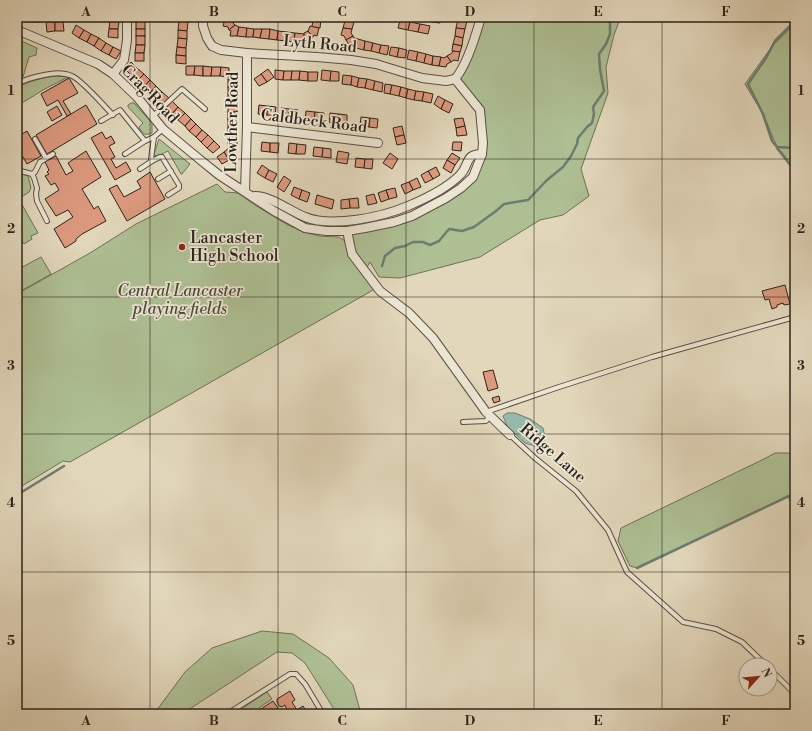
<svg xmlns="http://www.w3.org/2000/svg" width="812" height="731" font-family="'Libre Bodoni',serif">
<rect width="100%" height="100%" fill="#e2d7bb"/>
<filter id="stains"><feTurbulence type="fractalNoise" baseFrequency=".005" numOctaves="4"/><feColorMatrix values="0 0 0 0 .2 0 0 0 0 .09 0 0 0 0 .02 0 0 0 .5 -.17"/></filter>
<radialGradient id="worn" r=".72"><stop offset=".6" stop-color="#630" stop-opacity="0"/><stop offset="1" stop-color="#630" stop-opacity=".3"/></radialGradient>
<g fill="#aebf94" stroke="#6d7156">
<path d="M481,17H619L620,19L614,35L606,67L608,93L581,169L589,196L563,215L540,220L480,257L400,278L379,277L370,262L365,271L352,254L347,231L412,216L473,177L482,154L480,110L455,79Z"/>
<path d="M795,24V173L784,155L777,147L763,114L745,84L773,45Z"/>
<path d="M17,39L37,48L36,55L29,57L23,77L17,80Z"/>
<path d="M55,76L68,77L43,90L17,106V88C29,81 41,78 55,76Z"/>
<path d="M131,103H134L152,123V133C145,136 144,134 139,128V127L143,123L128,107V105Z"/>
<path d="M159,139L190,164L182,174H181L168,151L157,156L154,155V154Z"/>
<path d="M17,172L28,176L31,188L29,192L17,200Z"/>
<path d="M217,184L225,192L238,193L255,205L288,225L304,232L319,236L338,237L344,240L350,254L375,289L70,462L63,461L17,489V294L90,253L136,224Z"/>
<path d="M20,201L38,233L31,236L32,239L24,244L17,232V203Z"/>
<path d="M41,257L51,274L19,292L17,289V270Z"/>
<path d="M795,451V514L789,496L637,568L630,566L618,541L621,528L764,459L775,453H790Z"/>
<path d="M262,631L293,634L329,658L353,685L361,714H337L305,663L292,653L277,652L182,714H154L185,672L212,648Z"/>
<path d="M267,692L272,699L259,708L263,714H244L241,709Z"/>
</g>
<path fill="#95baab" stroke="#6b7e71" d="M507,413H515L530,419L543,428L545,437L543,444L535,446L525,443L507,426L503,416Z"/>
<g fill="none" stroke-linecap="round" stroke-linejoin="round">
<g stroke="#6b7e71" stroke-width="2.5">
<path d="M795,21L775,41L766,58L748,84L763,114L772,141L777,147L795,148"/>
<path d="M777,148L795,171"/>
<path d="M382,266L385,256L395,248L405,246L413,242H423L430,245L439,241L449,229L462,231L474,227L496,211L504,204L528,200L547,180L563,167L571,156L577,144L578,138L587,127L592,123L594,114L593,107L604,91L600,69L599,54L606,44L610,34V17"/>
<path d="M17,495L64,466"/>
<path d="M637,568L789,496L795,514"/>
</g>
</g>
<g fill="#dc997e" stroke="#2c2319">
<rect x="25" y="17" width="9" height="5"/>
<rect x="34" y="17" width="9" height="5"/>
<path d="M136,17H146L145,21H136Z"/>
<path d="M179,17H188V22L179,21Z"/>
<path d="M346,17L355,19L352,29L343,28Z"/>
<path d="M432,17H441L440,23L431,22Z"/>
<path d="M458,17H468L467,21L458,19Z"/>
<path d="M313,18L321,19L320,28L312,27Z"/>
<path d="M225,19L232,20L233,23L235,25L229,30L228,27L223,26Z"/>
<path d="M458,19L467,21L465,29L456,28Z"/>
<path d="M110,20L119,21L118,29H109Z"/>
<path d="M400,20L410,22L408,30L398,28Z"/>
<rect x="136" y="21" width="9" height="8"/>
<path d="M179,21L188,22L187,31L178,30Z"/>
<path d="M46,22H55V31L47,32Z"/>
<path d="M55,22H63L64,31H55Z"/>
<path d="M410,22L420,24L418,32L408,30Z"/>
<path d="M420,24L430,26L428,34L418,32Z"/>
<path d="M76,25L84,30L79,38L72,33Z"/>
<path d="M235,25L239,27L237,36H230L231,31L229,30Z"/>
<path d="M310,26L319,28L317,36L314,35L313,37L308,31Z"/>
<path d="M239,27L247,28L246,37L237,36Z"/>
<path d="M247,28L254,29L253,37H246Z"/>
<path d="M343,28L352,29L351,33L353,36L346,40L344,36L341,35Z"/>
<path d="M456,28L465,29L463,38L455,36Z"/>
<path d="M109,29H118V38L108,37Z"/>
<rect x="136" y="29" width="9" height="7"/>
<path d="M254,29H262L260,38L253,37Z"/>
<path d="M262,29H270L269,39L260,38Z"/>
<path d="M270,29L278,31L277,40L269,39Z"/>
<path d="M84,30L91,34L87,42L79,38Z"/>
<path d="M178,30L187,31V39L178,38Z"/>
<path d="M278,31L287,32L286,41L277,40Z"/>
<path d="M308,31L313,37L310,38V43L303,42L304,33Z"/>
<path d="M287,32L295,33L294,42L286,41Z"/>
<path d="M295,33L304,34L303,43L294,42Z"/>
<path d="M91,34L99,38L94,46L87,42Z"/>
<rect x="136" y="36" width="9" height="9"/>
<path d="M353,36L354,38L358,39L356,47L348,46V43L346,40Z"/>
<path d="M455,36L463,38L462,46L453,44Z"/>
<path d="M99,38L106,43L101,51L94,46Z"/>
<path d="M178,38L187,39L186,48L177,47Z"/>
<path d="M358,39L365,41L364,50L356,48Z"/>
<path d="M365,41L373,43L371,51L364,50Z"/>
<path d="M106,43L113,47L109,55L101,51Z"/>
<path d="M373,43L381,45L379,53L371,51Z"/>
<path d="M453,44L462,46L460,52L452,51Z"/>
<path d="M136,45H145L144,53H135Z"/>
<path d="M381,45L389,46L387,55L379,53Z"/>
<path d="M113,47L121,51L116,59L109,55Z"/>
<path d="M177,47L186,48V56L176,55Z"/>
<path d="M391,47L399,48L397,57L389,55Z"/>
<path d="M399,48L407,50L405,58L397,57Z"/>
<path d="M409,50L418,52L416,61L407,59Z"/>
<path d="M453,51L460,52L458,61L454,60L451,62L447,56L452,53Z"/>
<path d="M418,52L426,54L424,63L416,61Z"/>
<rect x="135" y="53" width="9" height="8"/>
<path d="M426,54L433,56L432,65L424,63Z"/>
<path d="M176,55L186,56V64L176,63Z"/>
<path d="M433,56L441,57L439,66L432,65Z"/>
<path d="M447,56L451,62L447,64L446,67L439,66L441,57L444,58Z"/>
<path d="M131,62L137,68L131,75L125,69Z"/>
<path d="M186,66H195L194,75H186Z"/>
<path d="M195,66H203V76L194,75Z"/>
<path d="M203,66L212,67L211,76H203Z"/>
<path d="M212,67H221L220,76H211Z"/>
<path d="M221,67L229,68V77L220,76Z"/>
<path d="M137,68L144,74L137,81L131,75Z"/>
<path d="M268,69L274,77L267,82L261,74Z"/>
<path d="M275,70L284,71L283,80L275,79Z"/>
<path d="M322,70L331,71L330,81L321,80Z"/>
<path d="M284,71H292L291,80H283Z"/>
<path d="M292,71H300L299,80H291Z"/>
<path d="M300,71L308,72V81L299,80Z"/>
<path d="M331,71L339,72V81H330Z"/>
<path d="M308,72H318L317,81H308Z"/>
<path d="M144,74L150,80L144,87L137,81Z"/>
<path d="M261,74L267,82L259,86L254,79Z"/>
<path d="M343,75L352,76L351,85L342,84Z"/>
<path d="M352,76L359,78L357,87L351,85Z"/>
<path d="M69,78L78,93L63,101L71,114L67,116L58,100L47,106L41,94Z"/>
<path d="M359,78L367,79L365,88L357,87Z"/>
<rect x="228" y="79" width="9" height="8"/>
<path d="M367,79L375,81L373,90L365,88Z"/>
<path d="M150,80L156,86L150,93L144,87Z"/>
<path d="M375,81L383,83L382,92L373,90Z"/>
<path d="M385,84L392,85L390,94L384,93Z"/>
<path d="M392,85L401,87L399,96L390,94Z"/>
<path d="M156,86L162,92L156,98L150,93Z"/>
<rect x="228" y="87" width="9" height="8"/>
<path d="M401,87L408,89L406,98L399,96Z"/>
<path d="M408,89L416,91L414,100L406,98Z"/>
<path d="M416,91L424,92L422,101L414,100Z"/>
<path d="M162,92L169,98L162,104L156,98Z"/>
<path d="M424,92L433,94L431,103L422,101Z"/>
<rect x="228" y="95" width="9" height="8"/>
<path d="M438,96L445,100L441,109L434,104Z"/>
<path d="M445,100L453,104L449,113L441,109Z"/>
<path d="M172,101L178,107L172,114L166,108Z"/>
<rect x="228" y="103" width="9" height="9"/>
<path d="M86,105L97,124L47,154L36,135Z"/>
<path d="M259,105L267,106V115L258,114Z"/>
<path d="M57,106L62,115L52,121L47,112Z"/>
<path d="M267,106L276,107L275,116L267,115Z"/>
<path d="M178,107L185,113L178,120L172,114Z"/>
<path d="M281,108L289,109L288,118L280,117Z"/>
<path d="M289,109L298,110L297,119L288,118Z"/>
<path d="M306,111L315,112L314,121L305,120Z"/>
<rect x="228" y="112" width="9" height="7"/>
<path d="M315,112L324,113L323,122L314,121Z"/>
<path d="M185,113L191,119L185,126L178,120Z"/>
<path d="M330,113L339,114L338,123L329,122Z"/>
<path d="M339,114L347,115V124L338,123Z"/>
<path d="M361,117L370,118L369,127L360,126Z"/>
<path d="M370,118L378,119L377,128L369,127Z"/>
<path d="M463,118L465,126L456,128L454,119Z"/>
<path d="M191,119L196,124L189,131L185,126Z"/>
<rect x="228" y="119" width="9" height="9"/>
<path d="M196,124L202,130L196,137L189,131Z"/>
<path d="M402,126L404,135L395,137L393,128Z"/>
<path d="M465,126L467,135L457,136L456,128Z"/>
<rect x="228" y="128" width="9" height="8"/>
<path d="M202,130L208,135L201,142L196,137Z"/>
<path d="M27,131L41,156L27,164L17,147V137Z"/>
<path d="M102,132L106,139L111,136L115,143L109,146L115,157L111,159L116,168L126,162L131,171L115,180L91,138Z"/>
<path d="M208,135L214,141L207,148L201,142Z"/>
<path d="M404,135L406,143L397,145L395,137Z"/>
<rect x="228" y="136" width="9" height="8"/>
<path d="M214,141L220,147L213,153L207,148Z"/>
<path d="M262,142L270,143V152L261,151Z"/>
<path d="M453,142H462L461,151L452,150Z"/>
<path d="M270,143H279L278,153L270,152Z"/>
<path d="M289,143L297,144L296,154L288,153Z"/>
<path d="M297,144L306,145L305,154H296Z"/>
<path d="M230,147L236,155L229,160L224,152Z"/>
<path d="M314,147L323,148L322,157L313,156Z"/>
<path d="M323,148L331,149V158L322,157Z"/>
<path d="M86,151L101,177L82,189L94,209L98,206L106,221L82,234L76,239V241L65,248L54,229L73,217L68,210L56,216L45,199L59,190L55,183L51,185L45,176L49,174L47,172L49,170L45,162L56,156L66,175L73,171L68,163Z"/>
<path d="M338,151L349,153L347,164L336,162Z"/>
<path d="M224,152L229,160L222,164L217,157Z"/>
<path d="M390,153L398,159L392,169L383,163Z"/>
<path d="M452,153L460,158L455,165L447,160Z"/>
<path d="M356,158L365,159L364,168L355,167Z"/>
<path d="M365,159H373L372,169L364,168Z"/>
<path d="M447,160L455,165L451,173L443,168Z"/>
<path d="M262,165L269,170L265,178L257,173Z"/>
<path d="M436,167L440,175L433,179L428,171Z"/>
<path d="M269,170L277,174L273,182L265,178Z"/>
<path d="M428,171L433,179L425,183L421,175Z"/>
<path d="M150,172L165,199L127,221L109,189L117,185L124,197L141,188L137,181Z"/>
<path d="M284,176L291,181L284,192L277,187Z"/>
<path d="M417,178L421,187L413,190L409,182Z"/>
<path d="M409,182L413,190L405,194L401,185Z"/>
<path d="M294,187L302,190L299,199L291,195Z"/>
<path d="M395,188L397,197L389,199L386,190Z"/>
<path d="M302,190L310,193L307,202L299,199Z"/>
<path d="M386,190L389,199L381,202L378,193Z"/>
<path d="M374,194L377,203L368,205L366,196Z"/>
<path d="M317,195L334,200L332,209L315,204Z"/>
<path d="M358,198L359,208H350L349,199Z"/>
<path d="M349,199L350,208L341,209V200Z"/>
<path d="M785,285L790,304L784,305L783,303L777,305V307L772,309L769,299L765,300L762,291Z"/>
<path d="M493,370L498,388L488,391L483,372Z"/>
<path d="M499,396L500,401L494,403L492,398Z"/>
<path d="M290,691L295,700L292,702L297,710L303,706L308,714H284L283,713L287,710L285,705L282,707L279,706L277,702V699Z"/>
<path d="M273,701L278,708L275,710L278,714H271V713L264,714L261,709Z"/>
</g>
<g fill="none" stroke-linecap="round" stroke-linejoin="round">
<g stroke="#5a5042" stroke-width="6">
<g id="service">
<path d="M17,84C25,79 34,77 44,75C53,73 63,72 72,76C83,81 103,105 113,115"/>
<path d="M152,117L182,89L205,109"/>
<path d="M101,121L120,110L145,141L154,137L163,129"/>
<path d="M154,137L151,159L152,161L160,157H162L179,185V188L168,195"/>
<path d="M35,139L46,158"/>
<path d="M125,154L145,141"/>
<path d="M140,169L152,161"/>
<path d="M17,170L32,174L35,172L40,162L53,154"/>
<path d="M32,174L34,178L37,188L36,194L37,201L47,221"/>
<path d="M158,179L171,171"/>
<path d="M486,412L556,388L652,357L795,317"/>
<path d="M463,422L486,421L490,416"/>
<path d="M510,435L535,458L576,491L608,530L627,572L683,622L716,629L742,642L766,665"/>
<path d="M770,669L795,694"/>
<path d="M227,714L290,674H296L305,684L323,714"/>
</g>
</g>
<g stroke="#5a5042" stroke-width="10">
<g id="minor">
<path d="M203,17V26L207,38L212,46L221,50L247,53L317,57L351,60L376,64L422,78L446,81L455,79"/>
<path d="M17,30L98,64L113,74L137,97L163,129L198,158L219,175L274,211L305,228L326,231H347L365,228L394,222L412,216L446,198L461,188L473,177L482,154L483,143L480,110L455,79"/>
<path d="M113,74L124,60L127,40V17"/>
<path d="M455,79C467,65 476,35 481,17"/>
<path d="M247,127L378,143"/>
<path d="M245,191L247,127V53"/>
<path d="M255,196C271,196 290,211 305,217C332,228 382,217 408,206C427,198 446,189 460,175C470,165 464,154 482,154"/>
<path d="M347,231L352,254L380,291L409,313L433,338L486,412L510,435"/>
</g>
</g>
<use href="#service" stroke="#ece5d3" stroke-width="4"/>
<use href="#minor" stroke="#ece5d3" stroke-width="8"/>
</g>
<path fill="none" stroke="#2c2319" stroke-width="1" stroke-opacity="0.55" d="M150,17V714M278,17V714M406,17V714M534,17V714M662,17V714M17,159H795M17,297H795M17,434H795M17,572H795"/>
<circle fill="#8f2418" stroke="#ece5d3" stroke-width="1.5" cx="182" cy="247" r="4"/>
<g text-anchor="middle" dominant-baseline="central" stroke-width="3.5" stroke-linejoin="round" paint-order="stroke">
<g font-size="16" fill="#2c2319" stroke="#ece5d3">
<text transform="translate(320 44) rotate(5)">Lyth Road</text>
<text transform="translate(150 94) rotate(46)">Crag Road</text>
<text transform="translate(314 121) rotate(7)">Caldbeck Road</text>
<text transform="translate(232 122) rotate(-89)">Lowther Road</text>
<text transform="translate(553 453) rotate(41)">Ridge Lane</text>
</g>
<g font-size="16" fill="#2c2319" stroke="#ece5d3" text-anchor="start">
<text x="190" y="238">Lancaster<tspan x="190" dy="18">High School</tspan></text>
</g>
<g font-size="16" font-style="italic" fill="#4c4a38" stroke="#ece5d3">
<text x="180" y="291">Central Lancaster<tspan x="180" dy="18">playing fields</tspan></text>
</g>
</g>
<rect width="812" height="731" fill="none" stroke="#e2d7bb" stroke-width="44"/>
<g transform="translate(758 677) rotate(63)"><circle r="19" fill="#ece5d3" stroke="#9f9789"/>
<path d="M0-3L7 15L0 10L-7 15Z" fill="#8f2418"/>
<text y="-6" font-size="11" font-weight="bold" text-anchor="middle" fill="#2c2319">N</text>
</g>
<rect x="22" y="22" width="768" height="687" fill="none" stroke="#2c2319" stroke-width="1.5"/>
<g font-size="13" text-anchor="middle" font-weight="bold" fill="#2c2319">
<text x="86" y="16">A</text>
<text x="214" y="16">B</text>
<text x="342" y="16">C</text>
<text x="470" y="16">D</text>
<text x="598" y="16">E</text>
<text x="726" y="16">F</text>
<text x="11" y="95">1</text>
<text x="801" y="95">1</text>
<text x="11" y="233">2</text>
<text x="801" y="233">2</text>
<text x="11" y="370">3</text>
<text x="801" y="370">3</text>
<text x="11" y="507">4</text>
<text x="801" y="507">4</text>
<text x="11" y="645">5</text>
<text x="801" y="645">5</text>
<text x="86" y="725">A</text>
<text x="214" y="725">B</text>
<text x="342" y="725">C</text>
<text x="470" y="725">D</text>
<text x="598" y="725">E</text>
<text x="726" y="725">F</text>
</g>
<rect width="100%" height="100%" filter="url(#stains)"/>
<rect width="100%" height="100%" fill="url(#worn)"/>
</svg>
